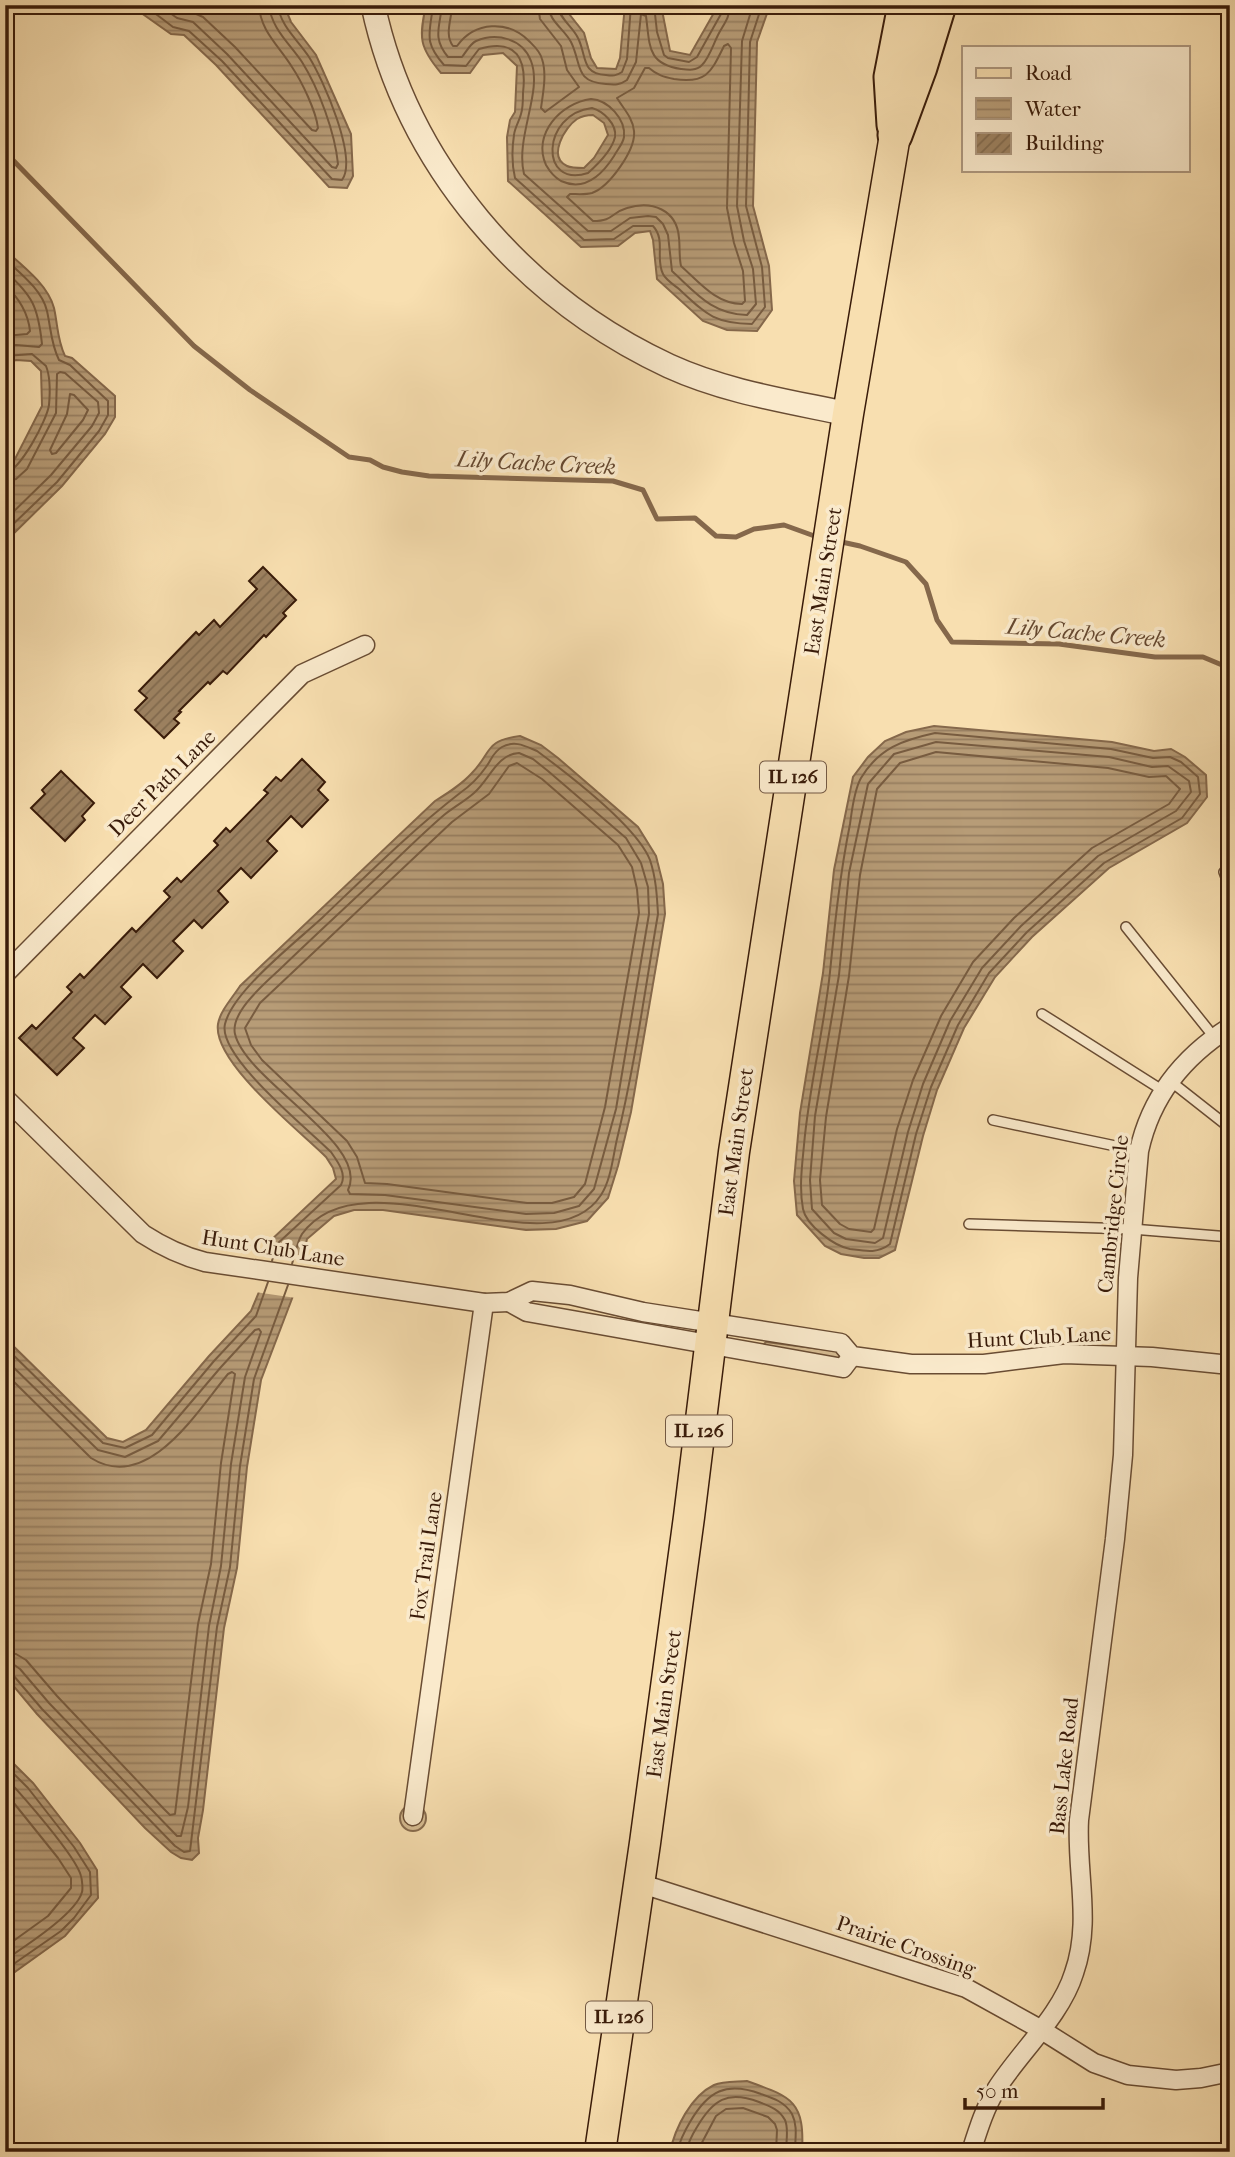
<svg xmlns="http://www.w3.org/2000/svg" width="1235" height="2157" font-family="'IM FELL French Canon',serif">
<defs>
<pattern id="water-rules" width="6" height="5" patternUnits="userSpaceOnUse" patternTransform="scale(1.75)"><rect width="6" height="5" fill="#b79c77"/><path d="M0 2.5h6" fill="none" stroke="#967e60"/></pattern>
<pattern id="building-hatch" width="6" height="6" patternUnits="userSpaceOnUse" patternTransform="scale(1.75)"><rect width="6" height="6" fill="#9c8160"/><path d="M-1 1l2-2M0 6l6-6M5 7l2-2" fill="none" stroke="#80694d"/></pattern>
</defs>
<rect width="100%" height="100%" fill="#f8dfb0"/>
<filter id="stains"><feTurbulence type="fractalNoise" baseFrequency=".00286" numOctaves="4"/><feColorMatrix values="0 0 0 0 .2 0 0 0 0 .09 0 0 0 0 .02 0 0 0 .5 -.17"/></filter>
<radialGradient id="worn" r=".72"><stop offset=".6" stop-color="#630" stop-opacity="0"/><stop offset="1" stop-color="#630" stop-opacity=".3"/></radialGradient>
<g fill="#d8be94" stroke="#886c4e" stroke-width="2">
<path d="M766,1342L836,1351L840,1355L838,1360L762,1346Z"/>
<circle cx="413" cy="1818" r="13"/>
</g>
<g fill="url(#water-rules)" stroke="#85684b" stroke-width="2" fill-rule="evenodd">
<path d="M130,5H284L291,22L316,55L351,134L353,176L347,188L329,187L216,65L184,35L171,34Z"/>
<path d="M426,5H562L584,33L591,58L597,68L616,69L620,58L625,5H661L670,51L690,55L715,11V5H770L757,42L753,206L769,266L772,310L757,331L727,330L703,321L657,279L653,240L650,231L635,233L618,246L581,247L508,181L507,137L510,120L515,112L517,66L503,53L483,55L470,73H441C419,47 419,38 426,5ZM593,115L604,123L608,135L594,158L584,168C579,168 571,168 567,166C547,157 565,127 577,119C582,116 587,115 593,115Z"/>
<path d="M5,250C23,266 48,285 54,308C58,326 57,339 65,356L72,358L115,396V417L105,434L62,486L5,542V469L15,459L42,406L41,371L31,361L16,360L5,364Z"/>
<path d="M934,726L1112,742L1154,751L1171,749L1185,757L1206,775L1207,797L1187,823L1109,868L1032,937L995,977L964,1028L937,1090L923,1136L895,1250L879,1258H864L841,1254L825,1246L797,1215L794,1181L800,1113L823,973L834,870L853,777L868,757L885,741L906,732Z"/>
<path d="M520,736L541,745L558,758L638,827L656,856L663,884L665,914L631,1112L618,1166L608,1198L587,1221L556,1229L526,1230L383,1210H354L334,1216L307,1239L293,1296L261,1380L247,1467L237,1568L224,1628L203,1810L198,1838L199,1853L192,1860L181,1858L171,1852L145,1828L37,1714L5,1676V1338L107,1438L123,1442L146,1430L209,1356L251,1311L259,1292L269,1242L336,1179L333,1168L326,1157C300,1131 212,1062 218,1024C220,1011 233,997 240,986L435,801C448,793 461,785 471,774C493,752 483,741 520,736Z"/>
<path d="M5,1755L33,1783L80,1843L97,1870L98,1898L65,1936L5,1979Z"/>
<path d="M747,2081C791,2097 805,2100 802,2152H670C675,2128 691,2096 714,2085C723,2081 737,2082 747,2081Z"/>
</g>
<path fill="#f8dfb0" d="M264,1250L305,1256L296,1298L255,1292Z"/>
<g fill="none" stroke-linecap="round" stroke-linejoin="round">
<g stroke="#785c40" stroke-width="2">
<path d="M144,5L173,27L189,31L222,61L332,179L342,180C358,158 323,79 309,57C298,40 280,26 278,5"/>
<path d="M159,5L177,18L193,22L227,54L332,167L336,168L338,164C335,133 319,89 302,62C290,44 271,28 269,5"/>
<path d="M176,5L203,17L235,47L312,130L316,131L318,128C316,111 302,82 292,67C280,47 260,31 259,5"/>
<path d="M433,5C430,34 423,41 444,65L466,66L479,49C517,38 527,59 523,93C523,100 523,108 521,114C519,122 515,127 514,135C512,148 512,165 515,178L584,240L614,239L633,226H653C666,240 655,258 663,274C666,280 674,285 679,289C706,314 713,323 752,324L765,307L762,267L746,206L750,42L762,5"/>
<path d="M442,5C440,27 432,38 448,57H462C466,52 470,44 476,41C497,32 523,39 531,61C543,92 515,137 524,174L588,231H611L630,218L648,216L656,217L663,224L668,235L672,271C697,294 712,314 747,315L756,304L753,269L744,241L737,206L742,41L753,5"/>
<path d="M452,5C452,19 444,34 453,46H457C475,21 508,20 529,41C534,46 540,51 542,59C547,74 543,93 541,108L545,112L579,87L567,70L561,46L540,19L538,5"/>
<path d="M548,5C549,21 564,29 571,42C582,64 574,82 606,84C615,85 620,85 627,80L636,62L641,14L646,16C650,46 647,64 681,69C689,70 696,71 702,65C709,58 713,45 718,35C723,25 730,18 730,5"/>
<path d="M557,5C559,18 573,27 578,38C587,56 581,74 606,75C613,76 616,76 622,72L627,59L631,5"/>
<path d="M654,5L657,32L664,55L668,58L689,62L697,57L721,14L722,5"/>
<path d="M728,44L731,48L727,208L734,243L743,271L745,301L742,304C716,304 699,282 681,266C679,257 680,247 679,238C677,210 652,200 627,208C610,213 614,221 593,221L567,197L570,194C577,194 585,195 592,193C609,187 636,150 634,131C633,118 623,108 617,98L634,88L645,68H649C657,75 664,77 674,79C707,84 711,72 724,46Z"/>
<path d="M591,99C608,100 626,119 624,137C623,144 617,150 614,156C602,175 585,192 561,181C554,177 550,172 546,165C532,134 561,103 591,99Z"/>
<path d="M592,108C603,111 617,124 615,137C612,150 597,165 588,173C539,189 541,114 592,108Z"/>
<path d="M5,259C21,274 42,290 47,311C51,329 51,344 59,360L70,365L108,401V415L99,431L57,482L5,532"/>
<path d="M5,271C33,296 38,307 42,344L39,347L16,345L5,347"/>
<path d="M5,285C19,298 28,312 30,331L27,334L5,336"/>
<path d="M5,356L32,354L46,366C50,376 50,394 49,405C47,420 20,471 5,473"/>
<path d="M70,394L74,395L88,410L83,420L56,453L52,454L50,450L67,414Z"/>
<path d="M5,482L16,479L27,469L56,413L57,374L60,372L65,373L98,402L99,413L92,426L51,475L5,520"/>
<path d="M935,733L1111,749L1153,758L1170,757L1181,762L1198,777L1200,794L1182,818L1104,863L1027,932L989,973L958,1025L931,1087L916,1134L890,1244C877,1254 865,1251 850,1249C834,1246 806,1225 803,1209C799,1188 802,1166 804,1145C809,1087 824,1030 830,972C835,922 840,874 850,824C852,810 854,790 861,778C879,748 903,740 935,733Z"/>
<path d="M936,742L1109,757L1152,767L1168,766L1189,781L1191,792L1176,811L1098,856L1021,926L982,968L950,1021L923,1084L908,1132L883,1238L875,1243L846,1239L834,1233L812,1209L810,1180L815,1116L839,975L849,873L868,784L894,754Z"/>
<path d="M936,752L1108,768L1149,777L1166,776L1180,789L1169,804L1092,848L1014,918L973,962L941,1016L913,1080L897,1129L874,1229L871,1232L849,1229L840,1224L822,1205L820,1180L826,1117L849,976L860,875L877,789L900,763Z"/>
<path d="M519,753L533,759L548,771L626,838L641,863L648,887L649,914L616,1109L594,1189L579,1206L554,1213L526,1214L385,1195L350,1194L348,1190C371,1144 246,1081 235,1034C230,1013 264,984 278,971C312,938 348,905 382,873C403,853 423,833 444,815C454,807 465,801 474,793C490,779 497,754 519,753Z"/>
<path d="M517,763L542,779L618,845L632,867L637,889L639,913L605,1107L585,1184L574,1197L552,1203H527L387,1184L365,1183L357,1157L347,1141L262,1060L251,1045L245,1028L260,1003L452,822L489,794L509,766Z"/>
<path d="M272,1261L276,1245L341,1185C347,1174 338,1162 331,1152C308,1129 217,1056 225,1024C233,991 296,942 322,918C367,875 411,831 460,793C470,786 479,777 486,767C492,759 493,752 502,747C515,740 525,746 537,751C568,774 637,827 650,860C656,878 657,896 658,914C645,989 635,1065 617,1139C613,1156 611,1180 601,1195C549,1276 364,1148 302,1234C297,1242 295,1255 292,1264"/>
<path d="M5,1347L103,1443L125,1448L152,1435L214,1361L256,1316L268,1282"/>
<path d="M5,1359L98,1450L125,1457L158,1441L221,1367L255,1330L259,1329L261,1332L245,1377L231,1464L221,1566L209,1626L188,1807L181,1836H177L49,1703L20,1669L13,1664L5,1663"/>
<path d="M5,1373L91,1458C148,1494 198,1410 228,1374L232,1372L235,1374L221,1463L211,1564L198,1624L175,1814L170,1815L164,1809L57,1696L26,1660L16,1654L5,1653"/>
<path d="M5,1672L13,1675L42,1709L175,1846L184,1852L190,1851L217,1627L230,1567L240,1466L254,1379L288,1285"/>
<path d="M5,1765L28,1788L74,1847L90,1872L91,1895L74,1918L61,1931L5,1970"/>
<path d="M5,1777C21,1794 76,1856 81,1876C82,1879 83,1889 82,1892C76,1914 24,1947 5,1960"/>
<path d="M5,1792L58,1858L71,1878V1888L48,1916L5,1947"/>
<path d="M677,2152C680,2140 684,2132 690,2122C708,2091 726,2081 761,2094C773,2098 785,2102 792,2114C798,2126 795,2139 795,2152"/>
<path d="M686,2152C688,2143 692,2135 697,2127C713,2100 727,2090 759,2102C769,2106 779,2109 785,2120C789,2129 786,2141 786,2152"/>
<path d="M697,2152L716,2116L726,2109L743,2108L768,2117L775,2124L777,2130L776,2152"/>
</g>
<g stroke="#85684b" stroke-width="5">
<path d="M5,152L194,346L250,390L349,457L370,460L383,467L402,472L429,476L613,481L643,490L657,519L695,518L716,536L736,537L754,529L784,525L820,538"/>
<path d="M837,541L860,546L906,562L926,584L937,620L952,642L1059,644L1155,657H1203L1222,665L1230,663"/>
</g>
</g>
<g fill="url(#building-hatch)" stroke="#391b09" stroke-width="2">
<path d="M263,567L296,600L283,613L286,616L266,637L264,635L227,674L223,671L210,684L208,682L179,711L181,712L174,719L179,723L164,738L135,710L147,698L139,691L196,632L199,635L214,620L220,627L257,589L249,581Z"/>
<path d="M302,759L325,782L318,790L328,800L302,827L291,816L267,841L277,851L251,878L241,868L218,891L228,902L202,928L194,920L173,941L183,951L157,978L143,964L121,987L131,997L105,1024L95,1015L73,1038L84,1048L57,1075L19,1038L32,1025L36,1029L72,992L67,987L80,974L84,978L132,928L136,932L170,897L164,891L177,878L181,882L218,845L214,841L226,828L230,832L268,793L264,790L276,777L281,781Z"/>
<path d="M61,771L94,803L82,816L85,820L65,841L31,808L45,794L42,790Z"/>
</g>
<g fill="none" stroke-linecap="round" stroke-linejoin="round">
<g stroke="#694c33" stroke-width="12">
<g id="service">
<path d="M1224,872L1230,888"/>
<path d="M1126,927L1214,1037"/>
<path d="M1042,1014L1162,1090"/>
<path d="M1169,1080L1230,1128"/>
<path d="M993,1120L1139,1151"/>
<path d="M969,1224L1132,1229L1230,1237"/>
</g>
</g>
<g stroke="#694c33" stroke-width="21">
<g id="minor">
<path d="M5,974L302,674L365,645"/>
<path d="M5,1098L143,1234C163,1247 182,1256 205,1262L484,1303L509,1302L532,1291L570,1295L643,1312L841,1343L852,1356L911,1364H984L1064,1354L1152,1357L1230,1365"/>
<path d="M509,1302L527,1312L843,1368L852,1356"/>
<path d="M413,1816L484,1303"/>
<path d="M639,1883L966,1988L1040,2029L1094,2063L1128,2075L1176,2080L1201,2078L1230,2072"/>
<path d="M971,2152C978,2130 985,2107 997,2088C1021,2051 1061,2015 1074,1973C1092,1922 1076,1872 1079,1820L1115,1539L1123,1455L1128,1278L1139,1151C1151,1096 1183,1057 1230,1027"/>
</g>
</g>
<g stroke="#694c33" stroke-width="26">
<path id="tertiary" d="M373,5C407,165 523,298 669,366C726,392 787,401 848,414"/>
</g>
<g stroke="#391b09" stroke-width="33">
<path id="primary" d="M600,2152L645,1843L689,1517L734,1152L848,414L895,135"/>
</g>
<g stroke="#391b09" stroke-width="37">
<g id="motorway">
<path d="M894,125L891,77L905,5"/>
<path d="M895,135L920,67L939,5"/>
</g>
</g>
<use href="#service" stroke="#faeacc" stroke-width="9"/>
<use href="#minor" stroke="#faeacc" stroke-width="18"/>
<use href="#tertiary" stroke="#faeacc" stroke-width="23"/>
<use href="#primary" stroke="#f8dfb0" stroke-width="30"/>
<use href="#motorway" stroke="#f8dfb0" stroke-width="33"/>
</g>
<g text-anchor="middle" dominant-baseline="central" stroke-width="7" stroke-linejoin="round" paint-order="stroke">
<g fill="#faeacc" stroke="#735944" stroke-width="2">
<rect x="760" y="761.5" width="66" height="31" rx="5"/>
<rect x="666" y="1415.5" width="66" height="31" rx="5"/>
<rect x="586" y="2001.5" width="66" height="31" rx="5"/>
</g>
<g font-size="19" font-weight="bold" fill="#391b09">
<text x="793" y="777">IL 126</text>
<text x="699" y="1431">IL 126</text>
<text x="619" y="2017">IL 126</text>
</g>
<g font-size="21" fill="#391b09" stroke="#faeacc">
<text transform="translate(823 581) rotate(-81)">East Main Street</text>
<text transform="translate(162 783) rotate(-45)">Deer Path Lane</text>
<text transform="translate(736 1142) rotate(-82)">East Main Street</text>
<text transform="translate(1113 1214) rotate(-84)">Cambridge Circle</text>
<text transform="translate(273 1248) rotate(9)">Hunt Club Lane</text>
<text transform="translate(1039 1337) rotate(-3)">Hunt Club Lane</text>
<text transform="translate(426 1556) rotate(-82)">Fox Trail Lane</text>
<text transform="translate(664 1704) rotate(-82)">East Main Street</text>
<text transform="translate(1064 1766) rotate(-84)">Bass Lake Road</text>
<text transform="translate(906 1946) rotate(19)">Prairie Crossing</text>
</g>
<g font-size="23" font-style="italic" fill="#654830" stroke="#faeacc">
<text transform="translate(536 463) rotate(3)">Lily Cache Creek</text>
<text transform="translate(1086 633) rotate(5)">Lily Cache Creek</text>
</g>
</g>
<rect width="1235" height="2157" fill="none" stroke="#f8dfb0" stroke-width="28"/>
<rect x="7" y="7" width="1221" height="2143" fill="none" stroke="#391b09" stroke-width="3.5"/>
<rect x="14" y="14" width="1207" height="2129" fill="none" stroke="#391b09" stroke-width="2"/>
<rect x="962" y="46" width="228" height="126" fill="#faeacc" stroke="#ad977e" stroke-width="2"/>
<rect x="976" y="68" width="35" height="10" fill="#f8dfb0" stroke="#ad977e" stroke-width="2"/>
<text x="1025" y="80" font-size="21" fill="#391b09">Road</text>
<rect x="976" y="98" width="35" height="21" fill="url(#water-rules)" stroke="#ad977e" stroke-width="2"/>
<text x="1025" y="116" font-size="21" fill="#391b09">Water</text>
<rect x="976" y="133" width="35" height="21" fill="url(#building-hatch)" stroke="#ad977e" stroke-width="2"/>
<text x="1025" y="150" font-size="21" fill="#391b09">Building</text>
<path d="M965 2098v10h138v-10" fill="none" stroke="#391b09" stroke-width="3.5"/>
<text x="976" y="2098" font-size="21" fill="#391b09" stroke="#faeacc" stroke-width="5" paint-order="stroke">50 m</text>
<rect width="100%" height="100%" filter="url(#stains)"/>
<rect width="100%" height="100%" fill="url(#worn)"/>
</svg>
